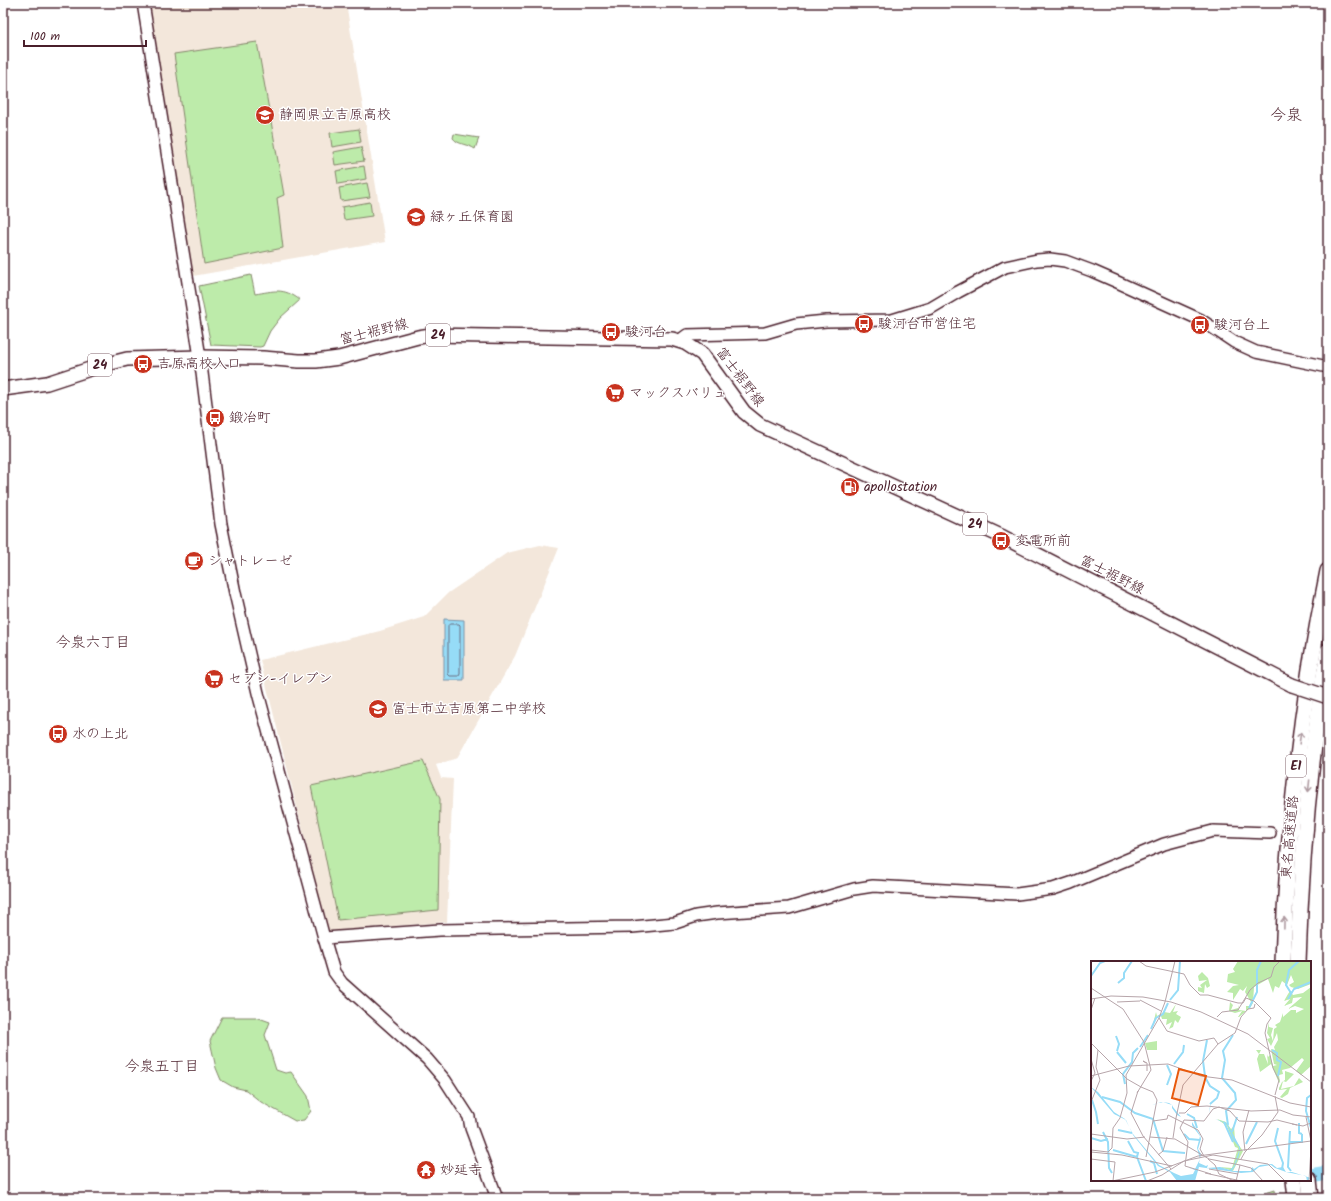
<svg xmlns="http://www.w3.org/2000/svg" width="1331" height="1201" font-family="Kalam,'Klee One',sans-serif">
<rect width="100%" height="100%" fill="#fff"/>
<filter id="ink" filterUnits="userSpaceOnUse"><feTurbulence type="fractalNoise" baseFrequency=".025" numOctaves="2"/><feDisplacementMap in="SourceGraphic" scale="8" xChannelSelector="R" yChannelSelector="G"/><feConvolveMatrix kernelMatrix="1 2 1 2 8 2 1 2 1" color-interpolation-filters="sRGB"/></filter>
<g filter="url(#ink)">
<g fill="#f3e7db">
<path d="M176,3H346L385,242L193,276L148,8Z"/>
<path d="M540,545L559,548L515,656L457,758L436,765L441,778L453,779L447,922L328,931L260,660L380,631L424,617L448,593L507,553Z"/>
</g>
<g fill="#bdebaa" stroke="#84856a">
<path d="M257,42L284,195L277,198L283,248L204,264L174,54Z"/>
<path d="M359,129L361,142L332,147L330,133Z"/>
<path d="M454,134L479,138L475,149C468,144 458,145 453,138Z"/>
<path d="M361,147L364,161L335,165L333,152Z"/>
<path d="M364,166L366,179L338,184L336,171Z"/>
<path d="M367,183L370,197L341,201L339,188Z"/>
<path d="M370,202L372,216L344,220L342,207Z"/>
<path d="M251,275L255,294C274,291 283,287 300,300L280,318L270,331L263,346L260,347L211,345L199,286Z"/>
<path d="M423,761L440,799L438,910L338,920L311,786Z"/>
<path d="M222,1017H256L270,1022L265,1035L276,1070L285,1073L291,1072L308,1096L311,1111L304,1120L295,1121L261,1102L246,1090L233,1087L221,1080L216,1068L210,1041Z"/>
<path d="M1275,1190L1276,1198H1250Z"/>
</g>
<path fill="#96dcf7" stroke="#7890a5" d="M444,619L464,620V680H444Z"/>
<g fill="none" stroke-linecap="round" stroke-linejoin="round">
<path stroke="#686b7d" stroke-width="1" d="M450,624H459L460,625V674L459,676H450L448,674V626Z"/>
<path stroke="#96dcf7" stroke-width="15" d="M1316,1175L1328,1173"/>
<g stroke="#4a1f2b" stroke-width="14">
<g id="secondary">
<path d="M143,3L200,357L221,524L235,593L258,693L324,938L334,972L342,983L427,1059L445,1080L469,1117L471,1128L497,1198"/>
<path d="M679,341L687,335L765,333L796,324L826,321L892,320L931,308L958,292L1005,267L1037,260L1050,259L1065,261L1092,271L1115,281L1201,320L1234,342L1256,352L1328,367"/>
<path d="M324,938L440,930L632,927L675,923L696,916L717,913L789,908L854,889L873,886L1017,894L1053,889L1071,883L1164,844L1213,831L1270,833"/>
</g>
</g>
<g stroke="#4a1f2b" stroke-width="16">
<path id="primary" d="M3,389L47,383L99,366L127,359L200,357L263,358L299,361H316L339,358L418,337L431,335L672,339L685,343L702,354L744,412L760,425L1003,537L1292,685"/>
</g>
<g stroke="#4a1f2b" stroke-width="18">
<g id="highway">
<path d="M1283,962C1287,831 1301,700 1328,571"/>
<path d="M1298,962C1301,858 1310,754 1328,651"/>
<path d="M1294,1180L1296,1198"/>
<path d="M1309,1180L1311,1198"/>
</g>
</g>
<use href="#secondary" stroke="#fff" stroke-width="11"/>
<use href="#primary" stroke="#fff" stroke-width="13"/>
<use href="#highway" stroke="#fff" stroke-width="15"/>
<g stroke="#4a1f2b" stroke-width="16" stroke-linecap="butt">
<path id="primary-bridge" d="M1292,685L1328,697"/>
</g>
<use href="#primary-bridge" stroke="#fff" stroke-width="13"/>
</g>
<defs><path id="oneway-shaft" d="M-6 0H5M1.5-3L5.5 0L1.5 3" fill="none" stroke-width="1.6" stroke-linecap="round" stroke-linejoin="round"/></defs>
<g stroke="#ae9aa0">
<use href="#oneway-shaft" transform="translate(1300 738) rotate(-82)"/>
<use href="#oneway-shaft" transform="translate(1309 786) rotate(96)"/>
<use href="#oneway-shaft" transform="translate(1284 923) rotate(-89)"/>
</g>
</g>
<defs>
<g id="school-disc" transform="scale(1)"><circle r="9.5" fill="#c8321e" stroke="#fff"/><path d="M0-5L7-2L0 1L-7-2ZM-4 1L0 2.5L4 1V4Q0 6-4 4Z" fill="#fff"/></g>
<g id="bus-disc" transform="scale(1)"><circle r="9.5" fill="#c8321e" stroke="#fff"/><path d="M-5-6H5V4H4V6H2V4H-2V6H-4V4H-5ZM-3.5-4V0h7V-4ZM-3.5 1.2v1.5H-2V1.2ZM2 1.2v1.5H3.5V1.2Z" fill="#fff"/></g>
<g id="supermarket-disc" transform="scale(1)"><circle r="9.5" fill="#c8321e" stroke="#fff"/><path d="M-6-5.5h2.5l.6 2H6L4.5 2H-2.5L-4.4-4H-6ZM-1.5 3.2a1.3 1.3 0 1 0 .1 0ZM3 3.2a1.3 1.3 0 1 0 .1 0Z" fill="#fff"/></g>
<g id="fuel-disc" transform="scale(1)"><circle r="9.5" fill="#c8321e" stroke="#fff"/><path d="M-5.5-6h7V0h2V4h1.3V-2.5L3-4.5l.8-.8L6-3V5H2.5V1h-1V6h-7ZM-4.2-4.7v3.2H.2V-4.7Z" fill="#fff"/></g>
<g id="cafe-disc" transform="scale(1)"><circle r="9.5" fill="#c8321e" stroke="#fff"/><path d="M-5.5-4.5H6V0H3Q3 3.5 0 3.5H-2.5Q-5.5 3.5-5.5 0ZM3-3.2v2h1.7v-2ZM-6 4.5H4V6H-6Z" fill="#fff"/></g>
<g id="temple-disc" transform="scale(1)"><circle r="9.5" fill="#c8321e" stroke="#fff"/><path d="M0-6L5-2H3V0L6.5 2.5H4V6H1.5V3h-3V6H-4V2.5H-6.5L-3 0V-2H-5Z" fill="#fff"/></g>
</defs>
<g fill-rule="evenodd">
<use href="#school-disc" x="265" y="115"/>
<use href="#school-disc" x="416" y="217"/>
<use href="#bus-disc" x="864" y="324"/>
<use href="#bus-disc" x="1200" y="325"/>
<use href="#bus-disc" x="611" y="332"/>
<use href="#bus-disc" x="143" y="364"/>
<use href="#supermarket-disc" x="615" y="393"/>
<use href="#bus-disc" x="215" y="418"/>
<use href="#fuel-disc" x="850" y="487"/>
<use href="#bus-disc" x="1001" y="541"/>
<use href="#cafe-disc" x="194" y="561"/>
<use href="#supermarket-disc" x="214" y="679"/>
<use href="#school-disc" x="378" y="709"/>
<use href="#bus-disc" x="58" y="734"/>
<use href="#temple-disc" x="426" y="1170"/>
</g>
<g text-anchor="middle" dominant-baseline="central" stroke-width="3" stroke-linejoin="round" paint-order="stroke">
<g fill="#fff" stroke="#80626b" stroke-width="1">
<rect x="426" y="324" width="24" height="22" rx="3"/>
<rect x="88" y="354" width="24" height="22" rx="3"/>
<rect x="963" y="513" width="24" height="22" rx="3"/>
<rect x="1286" y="755" width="20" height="22" rx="3"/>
</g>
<g font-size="13" font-weight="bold" fill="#4a1f2b">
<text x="438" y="335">24</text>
<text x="100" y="365">24</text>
<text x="975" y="524">24</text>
<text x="1296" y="766">E1</text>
</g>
<g font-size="14" fill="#4a1f2b" stroke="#fff" text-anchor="start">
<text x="279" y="115">静岡県立吉原高校</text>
<text x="430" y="217">緑ヶ丘保育園</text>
<text x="878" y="324">駿河台市営住宅</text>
<text x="1214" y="325">駿河台上</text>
<text x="625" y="332">駿河台</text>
<text x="157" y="364">吉原高校入口</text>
<text x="629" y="393">マックスバリュ</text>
<text x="229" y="418">鍛冶町</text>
<text x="864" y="487">apollostation</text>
<text x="1015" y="541">変電所前</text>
<text x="208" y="561">シャトレーゼ</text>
<text x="228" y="679">セブン-イレブン</text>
<text x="392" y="709">富士市立吉原第二中学校</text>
<text x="72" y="734">水の上北</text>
<text x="440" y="1170">妙延寺</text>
</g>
<g font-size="14" fill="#4a1f2b" stroke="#fff">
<text transform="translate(374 332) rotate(-14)">富士裾野線</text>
<text transform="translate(740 377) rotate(53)">富士裾野線</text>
<text transform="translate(1112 575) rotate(27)">富士裾野線</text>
<text transform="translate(1290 837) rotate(-85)">東名高速道路</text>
</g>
<g font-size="15" fill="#4a1f2b" stroke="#fff">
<text x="93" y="643">今泉六丁目</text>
<text x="162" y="1067">今泉五丁目</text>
</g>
<g font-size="16" fill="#4a1f2b" stroke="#fff">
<text x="1286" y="115">今泉</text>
</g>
</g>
<g transform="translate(1091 961)">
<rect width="220" height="220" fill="#fff"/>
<path d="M147,0H220V23L207,28L200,26L198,24L203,21L200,14L196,24L191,20L188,27L184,25L182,32L177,18L163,26L162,42L159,47L148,56H147L151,50L144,52L138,50L139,41L142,44L140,49L147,47V44L148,49L155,50V45H159L160,41L154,31L156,25L152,30L149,28L142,39V32L136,31L142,25L148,24L136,21L137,13L144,11L142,8ZM111,11L117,17L119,25L116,27L114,23L113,32L107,30V26L111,27L109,24L116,19L108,20L107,15ZM220,26V105L210,114L205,110L213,99L211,97L199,107L191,109L192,113L188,114L189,121L188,122L180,103L169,111L166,98L168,93L165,89H170L168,93H173L177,103L176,93L177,96L179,94L182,105L186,104L183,103L180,88L184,89L183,86L187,79L186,72L180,85L176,78L179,77L176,72L178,61V66L182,67L180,74L182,80L183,68L186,66L184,64L189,61L192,52V56L200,49H205V52L213,48L204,45L197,48L211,36L202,37L201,42L193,45L199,38L193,40L197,33L199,30L202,34L212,32ZM85,43L82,51L87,50L85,53L90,56L87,62L84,59L82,66L78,68L81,61L75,64L76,58H71L70,55H66L61,67L65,51L66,55L73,51L79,52ZM66,80V89H56L54,82ZM194,110L203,113L195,121L192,120L190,128L203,125L208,117L212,121L199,127L197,133L191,137L189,136L196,128L188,129V127L191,121L194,119ZM126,158L135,161L140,168L143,165L144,179L152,190L142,210L128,206L141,207L147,187L144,186L136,165Z" fill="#bdebaa"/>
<path d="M0,126L7,131L23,151L34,158L42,173L68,204L83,212L90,215L102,213L104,209L98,207L96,194L91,191L96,194L98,207L104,208L109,198L106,187L109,175L102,166L101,164V161L92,160L90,156L86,154L81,147V144L72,141L70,142H67L65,143L61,144L67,142L72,141L78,142L81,144L82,146L90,156L92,160L101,161L109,174L110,178L107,188L110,193L108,202L115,205L117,204L116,207L129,206L139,209L143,205L148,190V186L143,180L136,163L124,158L118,153L119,145L120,142L118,153L124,158L136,162L149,186L148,194L144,205L141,210H160L161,206L163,208L169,204L181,203L186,207L192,206L195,211H201L220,217L216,220L215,215L195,211L184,207L180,204L168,206L162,211L150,212L108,206L104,220H86L79,211L67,205L42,174L35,159L23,153Z" fill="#96dcf7"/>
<path fill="none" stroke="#96dcf7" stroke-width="2" d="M0,15L9,2L14,0M27,22L33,17V12L41,0M200,32L195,24L198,9L208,0M197,38L203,28L220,21M79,39L87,29L89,0M158,47L166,31V9L170,0M60,68L65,57L72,53L77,42M25,75L28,83L26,90M49,86L57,74M181,89L186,92V99L190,101L187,115M26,91L35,102M83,103L92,91L93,84M76,104L80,113L76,124M114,115L112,100L116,79M114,116L119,125L128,131L126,137L119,143M34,123L32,113L41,101L42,92L47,87M220,134L216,137L215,150L220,167M11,136L29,141L44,152L62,158L72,190L94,192M1,139L5,151M5,151L7,163M96,153L103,157L106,167M133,161L142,181M208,162V172L211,173M137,164L135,150L145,139L144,132L131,117L134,99L132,90L142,74M187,167L184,180L192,202L191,208M27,169L41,172M199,170L197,206L200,210M12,171L17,181L18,207L21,212M141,171L146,156M93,173L98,178L109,179M0,177L10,180L17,178M37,180L43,191L47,192L46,196M199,181H211V173M155,183L166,161M22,189L46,196M46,196L55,220M59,200L63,202L66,213"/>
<path fill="none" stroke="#b7a5aa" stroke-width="1" d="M48,0L55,5L93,13L99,24L109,34H117L147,42H152L155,37L163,40L180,57L176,63L174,72L182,107L188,119L184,134M0,27L32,48L53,81L60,109L46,132M0,38L20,35L52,36L80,41L110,51L157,73L220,121M49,39L70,50M26,41L49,40M0,49L4,37M126,56L131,51L147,49L159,29L167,22L180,16L183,6L189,0M68,57L76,70L108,80L123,77L127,83M0,82L36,118L50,126M0,98L4,112L0,120M55,102L52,100L56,102V110M0,115L38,105L77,103L110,115L141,119L199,142L220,146M50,126L62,131L66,139L55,196M47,130L40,152L52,175L80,208M0,141L9,119L5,106L7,89M88,152H94L100,146L116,145L160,150L189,149L202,154L220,156M215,156L220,180M85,157L92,124L127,83L144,72L150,56L157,48L163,47L164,43M62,160L76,158L77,154L107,169L112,178L109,188L113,195M201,163L212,165L220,162M0,173L36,178L54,176M59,176L84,178L118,198L149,204M82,177L85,157M0,189L17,191L21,187L22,167L29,157L36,132L35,114L68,57L74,41L84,0M154,190L152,171L158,149M0,191L31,194L81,205M67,194L72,190L76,176M0,198L24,201L22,220M117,198L124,204L128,213L143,220M150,198L154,191L171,174L187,151L184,135M118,208L147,213M114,212L150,220M120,213L94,205L97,181L89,167L93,159L113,160L122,148L128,146L139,150L148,160L177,161L186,159L206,164M21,220L64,211L107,195L220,180M56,220L71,214L93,200L122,194L177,203L194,220M145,220L149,204L160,207L172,220M218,220L220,187"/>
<path fill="#e8590c" fill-opacity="0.15" stroke="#e8590c" stroke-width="2" d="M88,108L115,115L107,144L81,137Z"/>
<rect width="220" height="220" fill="none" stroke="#4a1f2b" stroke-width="2"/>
</g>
<rect width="1331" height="1201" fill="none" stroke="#fff" stroke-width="16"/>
<rect x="8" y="8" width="1315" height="1185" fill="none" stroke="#4a1f2b" stroke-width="1.5" filter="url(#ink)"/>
<path d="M24 40v6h122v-6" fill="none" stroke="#4a1f2b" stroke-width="2"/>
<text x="30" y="40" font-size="12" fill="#4a1f2b" stroke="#ffffff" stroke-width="3" paint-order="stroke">100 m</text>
</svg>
